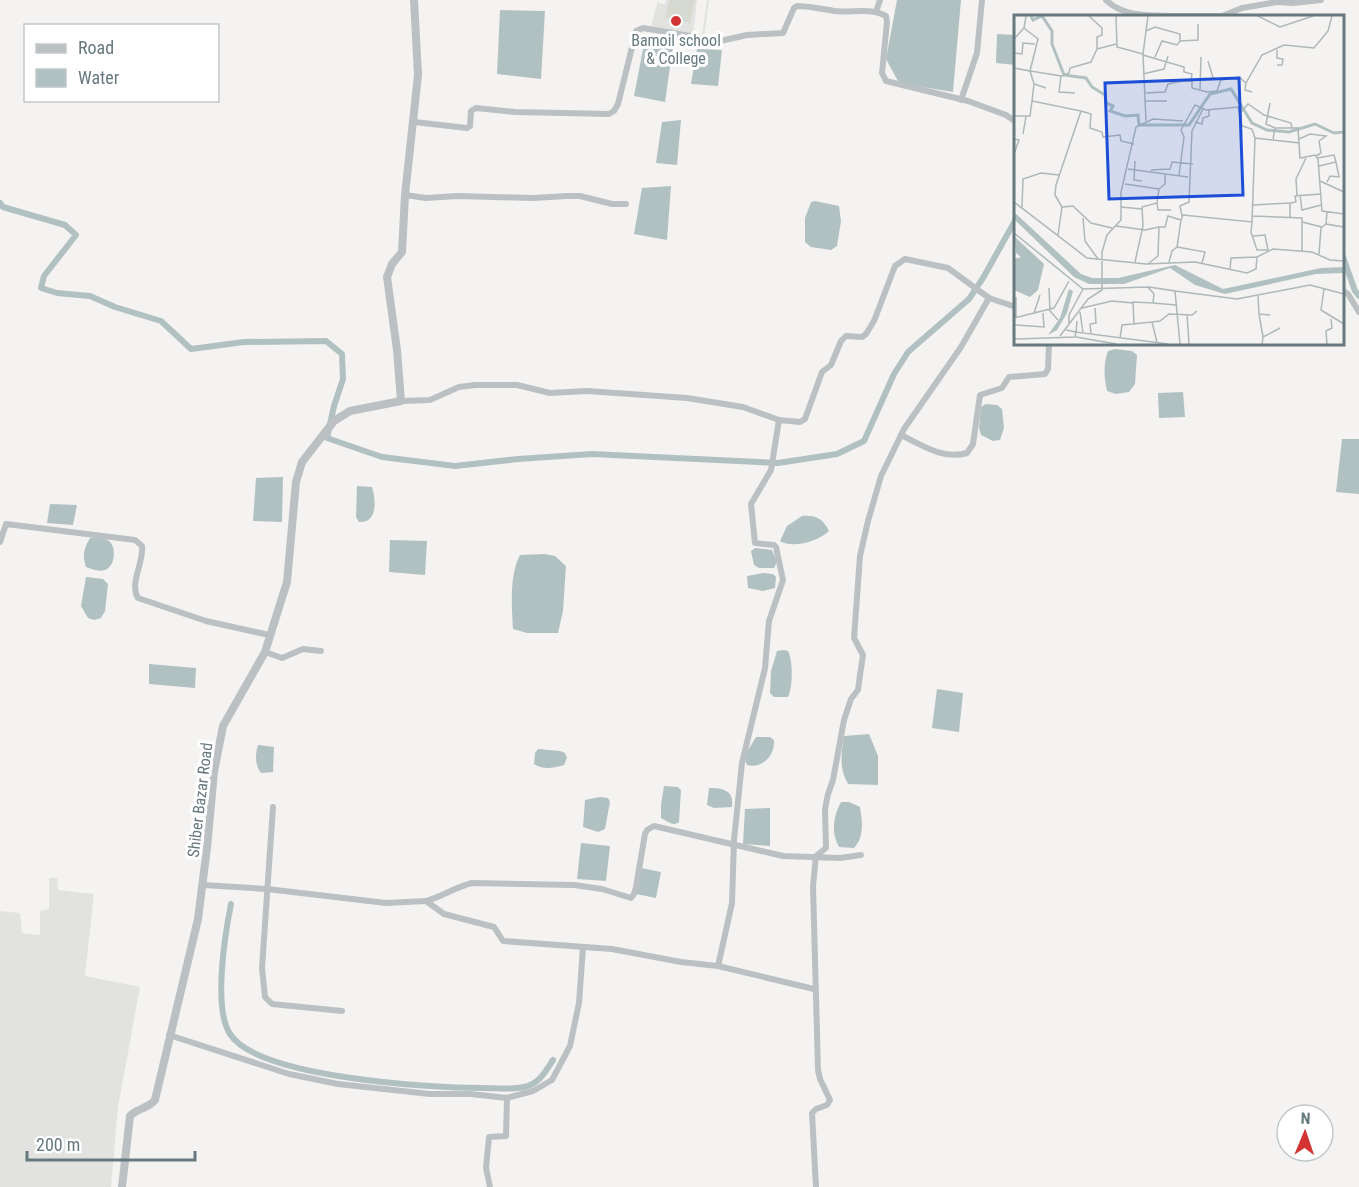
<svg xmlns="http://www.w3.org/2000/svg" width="1359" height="1187" font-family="'Roboto Condensed',sans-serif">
<rect width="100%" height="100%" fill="#f4f3f1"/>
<g fill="#e2e3e1">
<path d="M658,0L659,3L665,4L666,0H669L666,18L690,23L695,0H697L693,34L702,35L707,0H709L704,38L651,26Z"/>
<path d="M49,878H57L58,890L94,894L85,976L140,987L118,1107L111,1187H0V911L20,913L22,933L40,935V911L49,909Z"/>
</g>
<path fill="#d5d9d0" d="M669,0H695L690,23L665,18Z"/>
<g fill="#b1c1c2">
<path d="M897,0H961L953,92L899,83L886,59Z"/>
<path d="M500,10L545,11L541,79L497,74Z"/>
<path d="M997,34L1015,35V65L996,63Z"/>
<path d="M644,44L673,46L665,102L634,96Z"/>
<path d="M697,49L722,50L718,86L691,84Z"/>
<path d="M681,120L677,165L656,163L662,122Z"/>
<path d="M671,186L667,240L634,234L642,188Z"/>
<path d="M815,201L839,206L841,221L837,246L831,250L811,247L805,242V218L811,202Z"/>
<path d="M1115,349L1132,351L1137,355L1135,384L1129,392L1116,394L1107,391C1104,378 1103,364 1108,351Z"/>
<path d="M1183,392L1185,417L1159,418L1158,393Z"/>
<path d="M986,404L997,405L1002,409L1004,428L1000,440L993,441L981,435L979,428L981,407Z"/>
<path d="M1342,439H1359V494L1336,492Z"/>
<path d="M283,477L282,522L253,521L256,478Z"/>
<path d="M357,486L372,487C376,500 378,523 359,522L356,517Z"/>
<path d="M50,504L77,505L73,525L47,523Z"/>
<path d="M802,516C816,515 823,519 829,531C819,541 793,549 780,541L787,526Z"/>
<path d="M90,538C97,538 103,537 109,541C117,547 115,567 105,570C99,572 92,569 86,567C82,555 84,548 90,538Z"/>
<path d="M390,540L427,541L425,575L389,572Z"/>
<path d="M755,548L772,550L777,562L774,568H759L754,565L751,551Z"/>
<path d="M544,554L555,556L566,566L563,611L558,633H527L513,629C512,606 509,576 520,555Z"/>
<path d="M763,573L773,574L776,577L775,588L763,591L748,588L747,576Z"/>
<path d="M86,577L103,579L108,584L105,611L101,618L94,620L88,618L81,606Z"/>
<path d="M784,650L788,651C793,660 793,687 788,697H774L770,693L771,671L777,651Z"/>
<path d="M149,664L196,668L195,688L149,684Z"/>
<path d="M937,689L963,693L959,732L932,728Z"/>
<path d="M869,734L878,756V785L848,784C839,768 841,754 844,736Z"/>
<path d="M756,737H770L774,740C775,755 763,769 747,765L744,757Z"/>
<path d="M258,745L274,747L273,772L261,773C255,766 255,754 258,745Z"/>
<path d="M538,749L560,751L565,753L567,758L564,765C555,768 542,770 534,764L535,753Z"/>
<path d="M664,786L678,787L681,790L679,822C673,827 667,821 661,818V805Z"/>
<path d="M709,788C723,788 734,790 732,807L714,808L707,805Z"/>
<path d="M600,797L608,798L610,802L605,829L598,832L583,827L585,800Z"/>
<path d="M841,802H849L860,807C862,820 865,837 854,848L839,847C831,833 833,816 841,802Z"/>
<path d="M770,808V846L743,844L745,809Z"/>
<path d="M581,843L610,846L606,881L577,879Z"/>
<path d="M641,868L661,872L656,898L636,894Z"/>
</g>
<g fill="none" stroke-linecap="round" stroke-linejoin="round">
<g stroke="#b1c1c2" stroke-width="6">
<path d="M0,203L3,207L65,225L76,235L44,276L41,288L57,293L90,296L115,307L161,321L191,349L244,342L326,341L342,354L343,379L334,406L327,438L382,457L455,466L518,459L592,454L778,463L837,454L864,441L894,374L908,352L969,299L983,278L1016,219"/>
<path d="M1342,254L1355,291L1359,296"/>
<path d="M231,904C225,934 213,1008 230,1034C258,1078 432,1088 483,1088C496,1088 511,1090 524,1087C539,1084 545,1072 553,1060"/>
</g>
<g stroke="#bbc0c2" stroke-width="6">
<path d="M1106,0C1125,18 1150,15 1175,16"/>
<path d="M876,12L880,0"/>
<path d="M1175,16H1222L1242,8L1277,2L1293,3L1321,0"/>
<path d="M961,100L977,53L982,0"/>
<path d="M414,122L467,128L470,126L471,111L476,108L515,112L609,114L614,111L618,104L636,31L643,28L720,41L747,35L783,33L794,8L797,6C809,6 822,9 834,11C852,13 870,7 886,16L887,22L882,73L886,81L968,101L1006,115L1016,122"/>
<path d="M405,195L426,198L457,196L533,198L567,196H580L612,204H626"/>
<path d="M1342,290L1348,294L1359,312"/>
<path d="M401,401L430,400L459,387L475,385H517L550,393L587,391L687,398L743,407L779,420"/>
<path d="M901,435C922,445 943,460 967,453L973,444L980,395L1002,388L1009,377L1045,374L1048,369L1049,344"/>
<path d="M0,542L6,524L135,540L142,546C144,563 129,583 138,598L206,621L269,635"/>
<path d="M265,652L282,658L303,649L321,651"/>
<path d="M273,807L262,968L265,997L272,1004L342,1011"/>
<path d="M203,885L267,889L386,903L426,901L444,914L494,927L503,941L612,949L681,962L718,966L814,989"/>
<path d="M426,901C442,897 455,887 472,883L574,885L602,889L631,898L634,894L636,887L645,834L647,830L654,826L783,856L840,858L861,855"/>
<path d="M718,966L732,903L734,840L742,763L765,668L769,621L783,580L776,547L774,545L755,543L751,504L771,470L779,420L800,422L805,419L822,372L831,365L841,341L846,336L862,337L866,334L874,321L895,266L905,259L948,268L989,298L1016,307"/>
<path d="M169,1035L289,1074L338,1084L430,1094H471L507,1098L533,1091L552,1080L570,1046L579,1003L583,947"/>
<path d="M490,1187L486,1168L489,1137L506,1136L507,1098"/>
<path d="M816,1187L812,1113L816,1109L827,1105L830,1100L820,1079L818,1070L813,886L816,856L826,848L825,809L828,794L833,780L844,720L851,699L858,690L860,675L863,655L854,638L860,556L868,521L881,476L904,429L961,347L989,298"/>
</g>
<path stroke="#bbc0c2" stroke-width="8" d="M122,1187L130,1116C137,1108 148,1109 155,1100L198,919L207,848L214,772L223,726L265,652L287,582L296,482L302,462L334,421L350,411L401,401L397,350L387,277L392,264L402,252L405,195L418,75L414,0"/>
</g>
<circle fill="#d33332" stroke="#fff" stroke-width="2" cx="676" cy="21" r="6"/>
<g text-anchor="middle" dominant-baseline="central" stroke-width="6" stroke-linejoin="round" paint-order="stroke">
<g font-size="16" fill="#66797f" stroke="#fff">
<text x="676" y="40">Bamoil school<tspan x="676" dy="18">&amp; College</tspan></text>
</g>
<g font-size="16" fill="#66797f" stroke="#fff">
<text transform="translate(200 800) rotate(-83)">Shiber Bazar Road</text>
</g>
</g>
<g transform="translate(1014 15)">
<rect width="330" height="330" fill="#f4f3f1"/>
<path d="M0,197L67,259L78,263H104L161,250L209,274L307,253L330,252V258L302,259L211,279L181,270L156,253L110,269H75L60,262L0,204ZM1,222L30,249L24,275L16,282L0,275V244L7,242L2,238ZM55,274L59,276L53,298L43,315L34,320L46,303Z" fill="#b1c1c2"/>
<path fill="none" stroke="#b1c1c2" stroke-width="3" d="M17,1L19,5L28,1L38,16V29L50,60L72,63L78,72L91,80L92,88L99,91L96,96L111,101L124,100L125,110H175L196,79L217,74L238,108L253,115L275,117L301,109L320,118L330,117"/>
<path fill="none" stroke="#aeb7b9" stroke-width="1.5" d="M75,1L88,13V20L83,22V34L102,29M102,1L103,32L129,39M244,1L266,12L299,1M10,13L24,24L16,56L47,61L45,77L61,78M132,16L141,12L166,19V26L184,25V9M0,24L10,13L12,1M0,38L8,39L9,28L21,29M129,40L170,52V57L178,59L177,66M141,42L148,26L163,30L166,26M194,46L199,63L207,65M263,50H268L269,44L263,43V35M0,53L16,56L20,69L32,73M129,59L150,54L154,41M48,61L55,58L56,53L77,47L83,34M20,69L18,86L67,96L42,170L41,180L48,192L44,220M186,74L187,42M238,77L231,75L232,68L248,40L270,30L300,33L314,16L318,1M132,78L151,77L154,69L169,66H178V73L193,77L203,76L207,65L225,62L232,68M131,86H153M256,88L252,109L261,113L259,124M67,96L77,99L76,113L88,117L89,122L106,120L107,126L120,129M227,97L234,89L250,100L277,108L278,113M0,101H16L18,86M132,106L129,39L134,1M181,107L188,109L189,103L195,101V94M261,113H284L286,143L301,140L304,144L308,196L330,199M9,119L12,101M0,124L5,125L0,139M285,124L296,119L312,121L305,126L307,138L302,141M303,143L320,140L322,147L305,151M121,146L120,165L128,166M114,154L174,162M137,155L156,154L158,147L179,149M165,160L170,122L167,115L181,90L192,95L224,92L228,111L238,114L241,123L286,128M306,166L330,177M313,167L316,161L325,162L322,147M111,169L145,174L151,169V159M286,180L288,195L307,190M283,181L282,164L292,143M0,187L73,243L132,249L181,247L233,258L242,254L243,242L259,234L298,237L316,245L330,246M143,188L144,195H157M276,188L282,187L281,181L306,179M238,190L276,188V203M8,192L9,164L27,158L45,160M48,192L59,191L77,208L98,213M107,192L128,194M313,197L312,209L330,212M168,201L166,191L175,187L178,116L189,94M238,201L288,203V236M69,203L71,226L84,244M238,207L237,217L243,235H254L251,220L239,221M288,207L308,212M102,211L131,215L145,212M0,218L69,274L135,272L161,276L166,329M163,232L191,237L188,248M305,239L307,213L312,209M121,247L129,211L128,192L143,188L145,174M155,247L158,236L163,232L167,205M134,249L144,241L145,212H151L154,201L167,205L169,200L238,207L241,123M216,255L217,243L243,242M35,273L36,296L44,305M310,274L307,295L330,309M161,276L223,284L296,270L330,279M244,281L245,299L256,300M2,282V302M139,288L162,290M68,293L98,286L119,288M66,297L69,318M20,298L26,280M173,299L175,329M245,299L249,322M0,303L40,293L55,266M138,307L146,306L155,299L178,300L183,296M55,309V300L69,274M1,310L30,312L29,298M120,310L119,287L139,288L140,279L134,272M52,315L62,317L63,306M77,318L76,309L82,308L81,293M46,321L74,284L88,275V237L93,220L107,205V177L122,112L139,104L169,106M62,322L102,329M106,323L108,310L138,307L143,327M0,324L61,322L62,317L154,329M248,329L249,322L266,313M313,329L312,316L318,313L317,304"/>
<path fill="#1d4ed8" fill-opacity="0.15" stroke="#1d4ed8" stroke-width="3" d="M225,63L229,180L95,184L91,68Z"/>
<rect width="330" height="330" fill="none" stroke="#66797f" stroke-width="3"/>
</g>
<rect x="24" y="24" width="195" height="78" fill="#ffffff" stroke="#c2c9cc" stroke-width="1.5"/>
<rect x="36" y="44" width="30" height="9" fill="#bbc0c2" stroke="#c2c9cc" stroke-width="1.5"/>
<text x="78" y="54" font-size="18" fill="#66797f">Road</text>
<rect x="36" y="69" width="30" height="18" fill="#b1c1c2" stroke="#c2c9cc" stroke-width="1.5"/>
<text x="78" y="84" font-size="18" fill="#66797f">Water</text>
<g transform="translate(1305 1133) rotate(2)"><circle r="28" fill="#ffffff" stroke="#c2c9cc" stroke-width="1.5"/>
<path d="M0-4.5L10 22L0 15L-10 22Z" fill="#d33332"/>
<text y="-9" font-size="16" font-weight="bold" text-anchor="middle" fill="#66797f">N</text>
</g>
<path d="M27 1151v9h168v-9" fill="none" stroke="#66797f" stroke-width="3"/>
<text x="36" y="1151" font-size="18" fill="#66797f" stroke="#ffffff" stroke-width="4.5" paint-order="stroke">200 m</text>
</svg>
